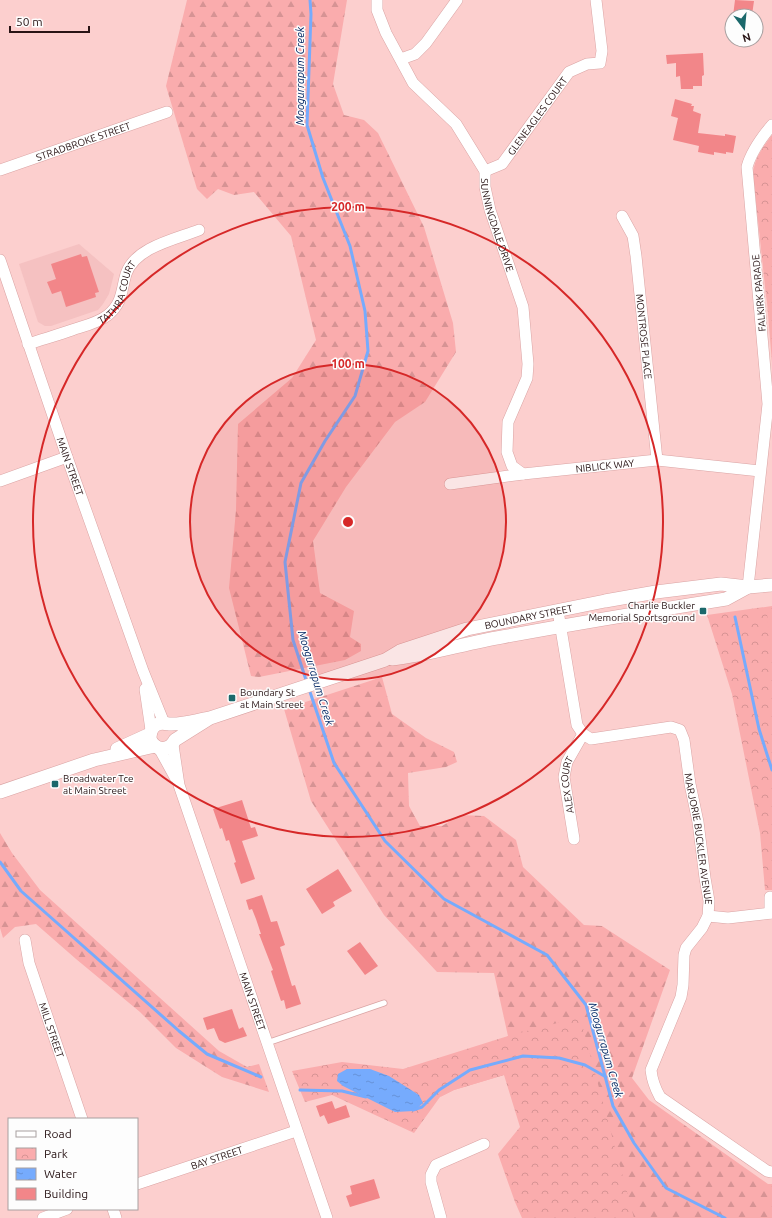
<svg xmlns="http://www.w3.org/2000/svg" width="772" height="1218" font-family="Ubuntu,sans-serif">
<defs>
<pattern id="forest-firs" width="22" height="20" patternUnits="userSpaceOnUse"><rect width="22" height="20" fill="#faacad"/><path d="M5 1l3.5 6h-7zM16 11l3.5 6h-7z" fill="#d69394"/></pattern>
<pattern id="park-crowns" width="20" height="18" patternUnits="userSpaceOnUse"><rect width="20" height="18" fill="#faacad"/><path d="M2 6a3 3 0 1 1 6 0M12 15a3 3 0 1 1 6 0" fill="none" stroke="#d69394"/></pattern>
<pattern id="water-ripples" width="26" height="14" patternUnits="userSpaceOnUse"><rect width="26" height="14" fill="#76abfd"/><path d="M2 4q2-2 4 0t4 0M15 11q2-2 4 0t4 0" fill="none" stroke="#6692d8"/></pattern>
</defs>
<rect width="100%" height="100%" fill="#fccfce"/>
<path fill="#f5c1c1" d="M79,244L114,274L109,294L103,304L98,310L51,326H45L38,322L19,264Z"/>
<g fill="url(#forest-firs)">
<path d="M187,0H347L333,84L344,115L364,120L378,133L424,227L453,323L456,352L425,402L395,422L346,487L313,541L320,593L354,611L350,637L361,644V651L345,660L259,677L251,676L229,588L236,510L238,424L292,378L316,340L291,236L254,192L234,195L218,189L207,199L197,189L166,86Z"/>
<path d="M382,677L392,714L426,738L454,752L457,762L446,767L408,773L409,806L420,826H442L460,815L484,816L516,840L523,867L584,925L602,926L670,970L632,1078L649,1100L768,1184H772V1218H634L504,1075L454,1090L440,1097L508,1036L494,973L437,972L384,915L311,801L284,709Z"/>
<path d="M0,833L12,853L40,890L219,1051L247,1067L259,1064L269,1092L222,1077L176,1048L140,1012L76,959L36,924L15,927L3,938L0,928Z"/>
</g>
<g fill="url(#park-crowns)">
<path d="M772,135V363L767,302L766,296L753,174C754,159 763,147 772,135Z"/>
<path d="M772,606V890H765L760,833L732,694L707,615Z"/>
<path d="M580,1017L634,1218H522L515,1202L498,1154L520,1127L504,1075L454,1090L440,1097L414,1133L332,1095L305,1102L292,1071L342,1062L403,1069L508,1036Z"/>
</g>
<path fill="#faacad" d="M772,612V665L767,613Z"/>
<path fill="url(#water-ripples)" d="M347,1069H370L389,1076L419,1095L423,1103L414,1111L395,1112L343,1086L337,1081L338,1074Z"/>
<g fill="none" stroke-linecap="round" stroke-linejoin="round">
<g stroke="#76abfd" stroke-width="3">
<path d="M735,617L759,729L772,770"/>
<path d="M307,683L293,640L285,562L301,483L325,441L355,396L368,351L365,311L350,246L323,178L307,125L311,14L310,0"/>
<path d="M309,689L334,763L385,841L444,899L547,955L586,1005L613,1106L634,1143L666,1188L725,1218"/>
<path d="M0,862L21,891L179,1031L207,1054L261,1077"/>
<path d="M300,1090L342,1091L366,1097"/>
<path d="M413,1110L422,1107L439,1090L470,1070L523,1056L559,1058L585,1065L606,1077"/>
</g>
</g>
<g fill="#f28689">
<path d="M735,0L754,1L752,15L750,14V16H733Z"/>
<path d="M703,53L704,75L702,76V86H693V89H681L680,76L676,77V63L667,64L666,55Z"/>
<path d="M675,99L692,104L691,106H694L693,111L701,114L698,133L725,136V134L736,136L733,153L726,152V154L714,152V155L698,152L699,146L673,140L678,118L671,116Z"/>
<path d="M81,254L82,257L87,256L99,292L95,293L96,297L66,307L61,291L52,294L47,282L56,279L51,264Z"/>
<path d="M242,800L251,828L255,827L258,836L242,841L255,879L241,884L234,863L236,862L229,840L226,841L222,828L220,829L213,809Z"/>
<path d="M338,869L352,891L333,902L335,906L322,914L306,889Z"/>
<path d="M262,895L271,922L277,921L285,945L280,947L292,986L295,985L301,1004L286,1009L284,1000L281,1001L271,971L273,970L259,934H261L256,919L252,909L249,910L246,900Z"/>
<path d="M360,942L378,966L365,975L347,951Z"/>
<path d="M232,1009L239,1029L243,1027L247,1036L225,1043L219,1040L214,1028L207,1030L203,1018Z"/>
<path d="M332,1101L335,1109L346,1105L350,1117L328,1124L324,1115L320,1117L316,1106Z"/>
<path d="M374,1179L380,1198L350,1207L346,1196L352,1194L350,1186Z"/>
</g>
<g fill="none" stroke-linecap="round" stroke-linejoin="round">
<g stroke="#daa4a4" stroke-width="7">
<path id="service" d="M267,1043L384,1003"/>
</g>
<g stroke="#daa4a4" stroke-width="12">
<g id="minor">
<path id="s1" d="M377,0V10L386,33L413,83L456,124L485,171V187L490,210L523,307L528,364L527,378L508,422L507,452L512,466L523,474"/>
<path d="M401,59L415,54L426,43L457,0"/>
<path id="s2" d="M0,170L167,112"/>
<path id="s3" d="M485,171L502,164L569,72L587,64L600,63L602,51L596,0"/>
<path id="s4" d="M622,216L633,236L636,256L657,460"/>
<path id="s5" d="M0,260L67,457L143,671L164,723"/>
<path id="s6" d="M28,344C43,339 58,335 72,330C84,326 98,323 108,315C123,302 121,291 126,274C135,247 176,239 199,230"/>
<path d="M0,481L67,457"/>
<path id="s7" d="M450,484L523,474L657,460L760,471"/>
<path d="M748,587L768,404L747,167C751,152 762,137 772,125"/>
<path id="s8" d="M558,611L577,725L583,734L591,739L671,727L680,730L684,740L690,784L698,822L705,878L709,901L708,916L702,928L686,948L684,955L683,985L681,997L651,1070C652,1080 655,1088 660,1097L767,1171L772,1172"/>
<path d="M145,689L151,730"/>
<path id="s9" d="M173,745L179,785L327,1218"/>
<path d="M159,748L175,777"/>
<path id="s10" d="M574,839L564,777L567,762L583,734"/>
<path d="M770,897V913"/>
<path d="M708,916L728,918L772,913"/>
<path id="s11" d="M25,940L29,963L82,1119"/>
<path id="s12" d="M137,1184L296,1131"/>
<path d="M113,1209L116,1218"/>
<path d="M43,1218L67,1209"/>
<path d="M441,1218L431,1182V1175L436,1165L484,1144"/>
</g>
</g>
<g stroke="#daa4a4" stroke-width="14">
<g id="tertiary">
<path d="M392,659C429,655 466,643 502,637C577,623 651,611 726,599L748,587"/>
<path id="s13" d="M210,718L175,740C169,752 155,751 150,739C150,733 151,728 156,725C160,722 164,723 169,724C182,725 197,720 210,718L385,660L400,651L467,629L605,601L656,592L721,584L748,587L772,585"/>
<path d="M117,749L150,734"/>
<path d="M0,792L94,760L155,746"/>
</g>
</g>
<use href="#service" stroke="#fff" stroke-width="5.5"/>
<use href="#minor" stroke="#fff" stroke-width="11"/>
<use href="#tertiary" stroke="#fff" stroke-width="13"/>
</g>
<circle cx="348" cy="522" r="158" fill="#d62828" fill-opacity=".12"/>
<g fill="none" stroke="#d62828" stroke-width="2">
<circle cx="348" cy="522" r="158"/>
<circle cx="348" cy="522" r="315"/>
</g>
<g fill="#1b686b" stroke="#fdfdfd" stroke-width="1.5">
<rect x="699" y="607" width="8" height="8" rx="2"/>
<rect x="228" y="694" width="8" height="8" rx="2"/>
<rect x="51" y="780" width="8" height="8" rx="2"/>
</g>
<g text-anchor="middle" dominant-baseline="central" stroke-width="3" stroke-linejoin="round" paint-order="stroke">
<g font-size="10" fill="#281415" stroke="#fdfdfd">
<text stroke="none"><textPath href="#s3" startOffset="78">GLENEAGLES COURT</textPath></text>
<text stroke="none"><textPath href="#s2" startOffset="88">STRADBROKE STREET</textPath></text>
<text stroke="none"><textPath href="#s1" startOffset="262">SUNNINGDALE DRIVE</textPath></text>
<text stroke="none"><textPath href="#s6" startOffset="110">TATHRA COURT</textPath></text>
<text transform="translate(759 293) rotate(-95)">FALKIRK PARADE</text>
<text stroke="none"><textPath href="#s4" startOffset="124">MONTROSE PLACE</textPath></text>
<text stroke="none"><textPath href="#s7" startOffset="156">NIBLICK WAY</textPath></text>
<text stroke="none"><textPath href="#s5" startOffset="218">MAIN STREET</textPath></text>
<text stroke="none"><textPath href="#s13" startOffset="480">BOUNDARY STREET</textPath></text>
<text stroke="none"><textPath href="#s10" startOffset="55">ALEX COURT</textPath></text>
<text stroke="none"><textPath href="#s8" startOffset="337">MARJORIE BUCKLER AVENUE</textPath></text>
<text stroke="none"><textPath href="#s9" startOffset="269">MAIN STREET</textPath></text>
<text stroke="none"><textPath href="#s11" startOffset="94">MILL STREET</textPath></text>
<text stroke="none"><textPath href="#s12" startOffset="84">BAY STREET</textPath></text>
</g>
<g font-size="10" fill="#281415" stroke="#fdfdfd" text-anchor="start">
<text x="695" y="605" text-anchor="end">Charlie Buckler<tspan x="695" dy="12">Memorial Sportsground</tspan></text>
<text x="240" y="692">Boundary St<tspan x="240" dy="12">at Main Street</tspan></text>
<text x="63" y="778">Broadwater Tce<tspan x="63" dy="12">at Main Street</tspan></text>
</g>
<g font-size="11" font-style="italic" fill="#002562" stroke="#fdfdfd">
<text transform="translate(300 76) rotate(-90)">Moogurrapum Creek</text>
<text transform="translate(316 678) rotate(73)">Moogurrapum Creek</text>
<text transform="translate(606 1050) rotate(74)">Moogurrapum Creek</text>
</g>
</g>
<circle cx="348" cy="522" r="6" fill="#d62828" stroke="#fdfdfd" stroke-width="2"/>
<g font-size="12" text-anchor="middle" font-weight="bold" fill="#d62828" stroke="#fdfdfd" stroke-width="3" stroke-linejoin="round" paint-order="stroke">
<text x="348" y="211">200 m</text>
<text x="348" y="368">100 m</text>
</g>
<rect x="8" y="1118" width="130" height="92" fill="#fdfdfd" stroke="#a8a0a0"/>
<rect x="16" y="1131" width="20" height="6" fill="#ffffff" stroke="#a8a0a0"/>
<text x="44" y="1138" font-size="12" fill="#281415">Road</text>
<rect x="16" y="1148" width="20" height="12" fill="url(#park-crowns)" stroke="#a8a0a0"/>
<text x="44" y="1158" font-size="12" fill="#281415">Park</text>
<rect x="16" y="1168" width="20" height="12" fill="url(#water-ripples)" stroke="#a8a0a0"/>
<text x="44" y="1178" font-size="12" fill="#281415">Water</text>
<rect x="16" y="1188" width="20" height="12" fill="#f28689" stroke="#a8a0a0"/>
<text x="44" y="1198" font-size="12" fill="#281415">Building</text>
<g transform="translate(744 28) rotate(164)"><circle r="19" fill="#fdfdfd" stroke="#a8a0a0"/>
<path d="M0-3L7 15L0 10L-7 15Z" fill="#1b686b"/>
<text y="-6" font-size="11" font-weight="bold" text-anchor="middle" fill="#281415">N</text>
</g>
<path d="M10 26v6h79v-6" fill="none" stroke="#281415" stroke-width="2"/>
<text x="16" y="26" font-size="12" fill="#281415" stroke="#fdfdfd" stroke-width="3" paint-order="stroke">50 m</text>
</svg>
